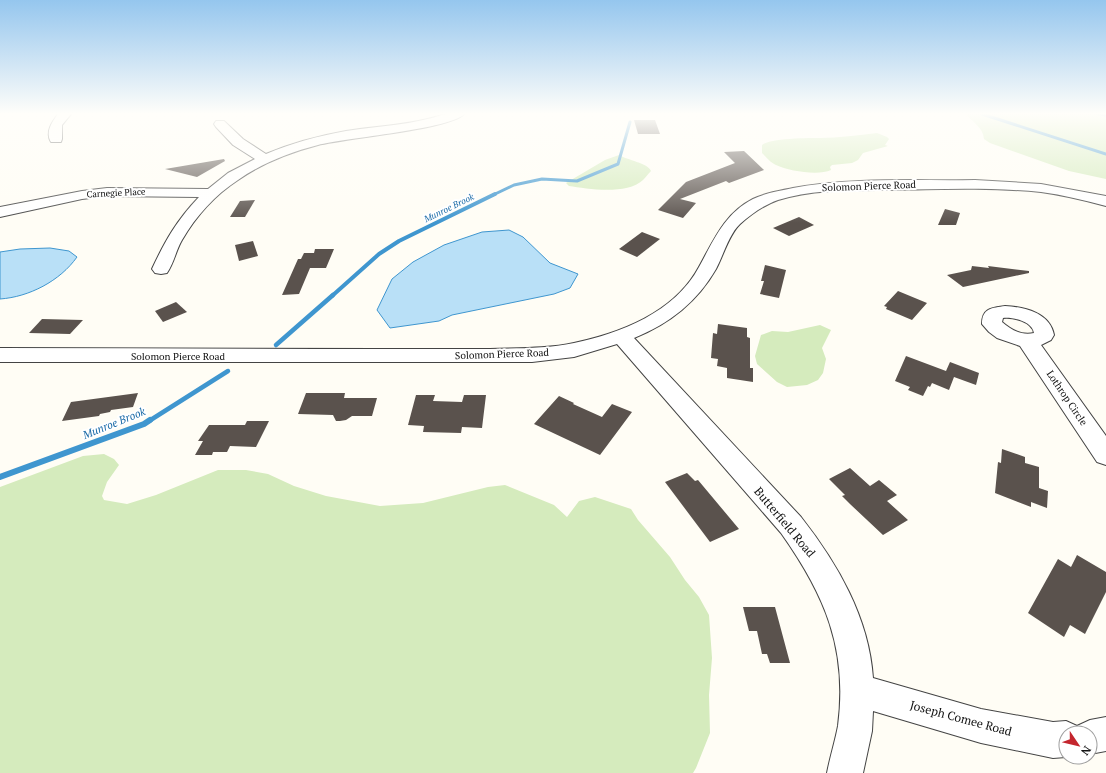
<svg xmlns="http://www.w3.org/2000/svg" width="1106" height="773" font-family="'PT Serif',serif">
<rect width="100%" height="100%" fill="#fffdf5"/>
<g fill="#d5ebbd">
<path d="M966,114H1106V179L1069,171L990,143L984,139C983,127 973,123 966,114Z"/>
<path d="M877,133L887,137L889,139L885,145L888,146L863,153L858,160L852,163L832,165L830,167L831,170C818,176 789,171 776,165C771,163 766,157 762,153V145C770,138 809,138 820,138C839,138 858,135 877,133Z"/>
<path d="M619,155C627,160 648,163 651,171C648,174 646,177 643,180C627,195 588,189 569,186L566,183L605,160Z"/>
<path d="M820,325L831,330L822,348L826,359L823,373L818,380L807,385L787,387L777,382L757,364L755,356L761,335L772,331L788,332Z"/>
<path d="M104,454L114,459L119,465L107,482L102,496L104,500L127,504L156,495L218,470H246L268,474L294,486L326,496L380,506L423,503L488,487L505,485L554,505L567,517L579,501L595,497L631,509L638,520L670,557L685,580L699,597L709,615L712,658L709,695L710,733L696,768L693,773H0V487L83,456Z"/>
</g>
<g fill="#b9e0f7" stroke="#3f96cf">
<path d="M509,230L523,237L550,263L578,274L570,288L554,294L452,315L439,321L390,328L377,310L392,279L413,262L444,245L482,232Z"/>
<path d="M50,248L69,251L77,257C60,281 29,297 0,299V252L20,249Z"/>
</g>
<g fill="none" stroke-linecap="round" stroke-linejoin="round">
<g stroke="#3f96cf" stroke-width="3">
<path d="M982,114L1106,154"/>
<path d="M1099,114L1106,115"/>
<path d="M493,195L514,185L542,179L577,181L618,164L630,122"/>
</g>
<path stroke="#3f96cf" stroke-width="4" d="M332,296L379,254L399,241L495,194"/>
<g stroke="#3f96cf" stroke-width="4.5">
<path d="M276,345L333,295"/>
<path d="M149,421L228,371"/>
</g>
<path stroke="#3f96cf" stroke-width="6" d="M0,477L144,424L150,420"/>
</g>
<g fill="#5a524d">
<path d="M634,120H655L660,134H638Z"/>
<path d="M744,151L764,170L729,183L726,181L680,199L696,203L683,218L658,210L686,182L735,163L724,152Z"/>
<path d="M224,159L225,161L197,177L165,169Z"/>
<path d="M255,200L245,217H230L240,201Z"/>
<path d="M945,209L960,213L956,225H938Z"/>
<path d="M799,217L814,225L789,236L773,228Z"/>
<path d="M642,232L660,239L637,257L619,249Z"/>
<path d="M253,241L258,256L239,261L235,245Z"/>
<path d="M315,249H334L326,268H310L299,294L282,295L298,259H301L304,253H314Z"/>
<path d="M765,265L786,270L779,298L760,294L764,281H761Z"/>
<path d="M972,266L989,268L988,266L1029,271V273L963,287L947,275L971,270Z"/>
<path d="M898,291L927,303L912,320L886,309L887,307L884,306Z"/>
<path d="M176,302L187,312L163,322L155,311Z"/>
<path d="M42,319L83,320L70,334L29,333Z"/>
<path d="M718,324L747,328V337L750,338V368H753V382L727,378V368L717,366L718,359L711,358L713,333L717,334Z"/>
<path d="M906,356L946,371L950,362L979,373L976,385L954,377L949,390L932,383L930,387L928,386L923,396L908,390L910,387L895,381Z"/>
<path d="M138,393L133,407L111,410L110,412L100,414L99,416L62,421L71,402Z"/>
<path d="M306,393H345L344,398H377L372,416H352L346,420L340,421H336L333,415L298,414Z"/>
<path d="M416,395H435L433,401L462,402L464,395H486L482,428L462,427L461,433L423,432L424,426L408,425Z"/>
<path d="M559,396L574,403L573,404L602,417L612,404L632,412L600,455L534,424Z"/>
<path d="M247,421H269L256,447L230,446L227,452H213L212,455H195L203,441H198L209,425H245Z"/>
<path d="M1002,449L1025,457V463L1039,467V488L1048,491L1047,508L1031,502V507L995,493L998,462L1001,463Z"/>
<path d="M850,468L870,486L879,480L897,495L887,501L908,520L883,535L850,504L842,496L845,495L829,479Z"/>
<path d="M687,473L695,481L698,480L739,529L710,542L665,482Z"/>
<path d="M1077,555L1106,572V592L1085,634L1070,625L1064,637L1028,613L1058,559L1071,567Z"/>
<path d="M743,607H775L790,663H770L767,654H762L757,631H749Z"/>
</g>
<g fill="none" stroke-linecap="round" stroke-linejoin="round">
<g stroke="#444" stroke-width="2">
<g id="minor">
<path d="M58,114H71L62,125V139L61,142H51C45,132 52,122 58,114Z"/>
<path d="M445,114H464C452,129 344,138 318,145C291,152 262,163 238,180C215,195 196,216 182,240C176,250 174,263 167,273L161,274L155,273L152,269C165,241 177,220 199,197L107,196L82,199L0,217V207L82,191L107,188L208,189L228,173L255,159L233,145L216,127L214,124L216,121H224L243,139L266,154C292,143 318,136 346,131C379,126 413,125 445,114Z"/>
<path d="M975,180L1041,184L1106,196V206C1084,200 1063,195 1041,192C990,187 940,189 889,190C853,190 813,189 778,200C764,205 751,214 740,224C729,234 723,256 716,269C697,302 669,324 634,338L801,517C837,563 869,617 873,678L981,709L1053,722L1066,721L1077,726L1090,720L1106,717V751L1090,754V733H1066V757L1053,758L981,743L873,711L872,731L863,773H827C830,757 835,742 838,726C848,649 825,595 781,533L617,344L574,357L532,362H0V348C125,348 250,349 376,349C414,349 452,349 490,349C518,348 546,349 574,343C621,333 675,312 699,267C714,240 724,214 753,199C765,193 779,191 793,188C852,177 915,181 975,180Z"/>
<path d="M1005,306C1025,307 1050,313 1054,335L1051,340L1041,345L1106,436V465L1097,462L1020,346L997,338L989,332L982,324C982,308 992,308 1005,306ZM1003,318C1013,317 1032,321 1034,333C1022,336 1011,330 1002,322Z"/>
</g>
</g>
<use href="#minor" fill="#fff" fill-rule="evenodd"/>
</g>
<linearGradient id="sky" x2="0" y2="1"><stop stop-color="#95c6ee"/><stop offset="0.51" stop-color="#fffefa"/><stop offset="1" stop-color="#fffefa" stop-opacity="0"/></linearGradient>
<rect width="1106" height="223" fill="url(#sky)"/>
<g text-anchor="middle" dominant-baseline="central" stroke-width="4" stroke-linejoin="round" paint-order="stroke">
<g font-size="9" fill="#111" stroke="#fff">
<text transform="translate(116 193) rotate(-3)">Carnegie Place</text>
</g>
<g font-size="9" font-style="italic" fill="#1768a6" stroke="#fff">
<text transform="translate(449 208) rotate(-26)">Munroe Brook</text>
</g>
<g font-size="10" fill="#111" stroke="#fff">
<text transform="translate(869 186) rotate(-2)">Solomon Pierce Road</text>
<text transform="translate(502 354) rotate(-2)">Solomon Pierce Road</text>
<text x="178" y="356">Solomon Pierce Road</text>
<text transform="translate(1067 398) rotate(56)">Lothrop Circle</text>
</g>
<g font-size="11" font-style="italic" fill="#1768a6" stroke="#fff">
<text transform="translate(114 423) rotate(-22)">Munroe Brook</text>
</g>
<g font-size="12" fill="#111" stroke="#fff">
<text transform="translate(785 522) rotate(50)">Butterfield Road</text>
<text transform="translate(961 718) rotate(15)">Joseph Comee Road</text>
</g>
</g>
<g transform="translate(1078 745) rotate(125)"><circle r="19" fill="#ffffff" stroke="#a0a0a0"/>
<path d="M0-3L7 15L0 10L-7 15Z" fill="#c4262e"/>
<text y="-6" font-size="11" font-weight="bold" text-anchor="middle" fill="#111111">N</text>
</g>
</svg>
